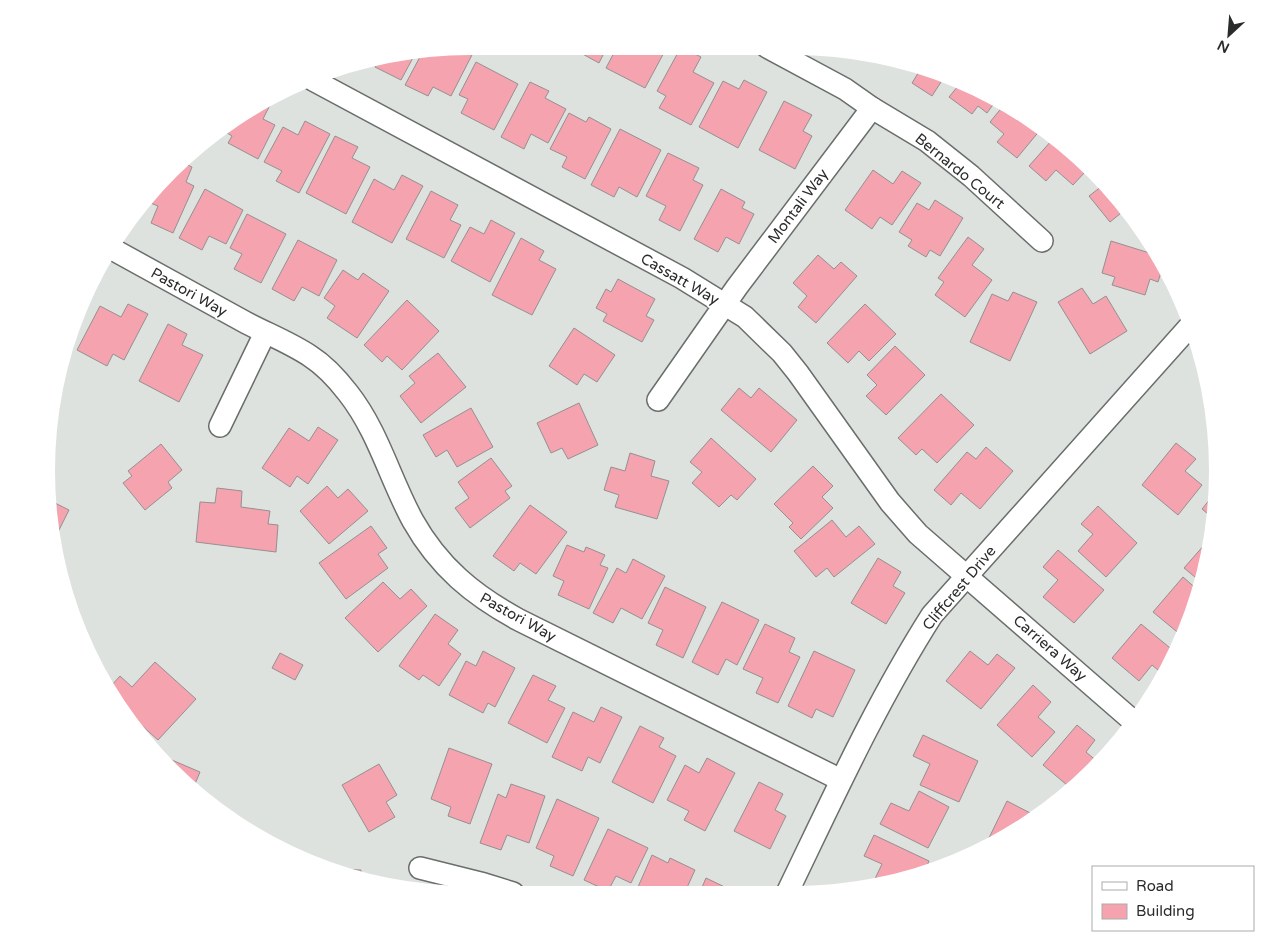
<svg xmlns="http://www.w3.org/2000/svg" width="1264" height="941" font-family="'Varela Round',sans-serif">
<rect width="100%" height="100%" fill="#dde2df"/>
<g fill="#f4a3af" stroke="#959090">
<path d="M470,46L475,49L451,96L433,87L428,96L405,85L422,53Z"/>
<path d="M568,46L607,47L599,63Z"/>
<path d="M617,47H667L645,88L606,68Z"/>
<path d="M681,47L701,57L693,72L714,83L691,125L659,108L666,96L657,91Z"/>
<path d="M415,54L401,80L375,67L380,58Z"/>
<path d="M476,62L518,84L494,130L461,113L468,99L459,95Z"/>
<path d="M908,63L943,79L932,96L912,83L920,70Z"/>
<path d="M744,80L767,92L738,148L699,127L723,81L739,89Z"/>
<path d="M530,82L549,91L545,98L566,109L548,143L531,134L524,149L501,137Z"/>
<path d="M958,86L995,102L987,113L978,106L972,114L949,97Z"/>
<path d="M265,100L271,103L263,119L275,125L258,159L228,143L232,136L224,131L258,103Z"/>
<path d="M784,101L812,115L803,131L812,136L795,169L759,150Z"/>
<path d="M1003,106L1029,118L1041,129L1017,158L997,142L1004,134L990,122Z"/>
<path d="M569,113L586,122L589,117L611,129L585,179L562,167L567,157L550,149Z"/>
<path d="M305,121L330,134L299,193L276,181L282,171L264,162L283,127L298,135Z"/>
<path d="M620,129L661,150L637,197L619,187L614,197L591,185Z"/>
<path d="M335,136L358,147L352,158L370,167L346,214L306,193Z"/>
<path d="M1052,140L1086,171L1073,185L1056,170L1046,181L1029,166Z"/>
<path d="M668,153L699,168L693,180L703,185L680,231L659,220L666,206L646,196Z"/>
<path d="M181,162L192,167L186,182L194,186L173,233L151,223L158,206L148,202L170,171Z"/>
<path d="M873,170L893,184L902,171L921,183L892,225L880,217L872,229L845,210Z"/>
<path d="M402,175L423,186L392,243L352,222L374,179L394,190Z"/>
<path d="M1102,186L1126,209L1110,222L1089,196Z"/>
<path d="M205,189L243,210L226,244L209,236L202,250L179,238Z"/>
<path d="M721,189L745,202L742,208L754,214L739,244L726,237L718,252L694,239Z"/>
<path d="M431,191L458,205L450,220L461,225L444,258L406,239Z"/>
<path d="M935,200L963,218L940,256L930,250L926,257L908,246L912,240L899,232L917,203L929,210Z"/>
<path d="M247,214L286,234L261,283L234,269L242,254L230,248Z"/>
<path d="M491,220L515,233L490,282L451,261L470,227L484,234Z"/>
<path d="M968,237L984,249L972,265L992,280L965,317L935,295L944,282L938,278Z"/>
<path d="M521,238L544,251L539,260L556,269L532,315L492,295Z"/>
<path d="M298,240L337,260L319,296L302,287L294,301L272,289Z"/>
<path d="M1111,241L1156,255L1163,266L1158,282L1150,279L1145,295L1112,285L1115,277L1102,273Z"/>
<path d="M818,255L834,269L841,262L857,276L816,323L798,307L807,296L793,283Z"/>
<path d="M343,270L358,280L363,273L389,291L357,338L327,318L335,306L324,298Z"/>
<path d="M618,279L655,299L646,316L654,320L642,342L603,321L607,314L596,308L606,289L611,292Z"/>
<path d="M1082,288L1093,304L1106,296L1127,331L1090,354L1058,302Z"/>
<path d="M1013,292L1037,302L1010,361L970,342L992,294L1008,301Z"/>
<path d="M407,300L439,331L402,370L387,356L382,362L364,345Z"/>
<path d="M128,304L148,314L124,360L113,354L107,366L77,350L100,306L121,317Z"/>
<path d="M865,304L896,334L869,361L859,351L848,363L827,343Z"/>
<path d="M168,324L187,334L182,345L203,355L179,402L139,381Z"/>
<path d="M574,328L615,355L597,382L584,374L577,385L549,366Z"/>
<path d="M895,346L925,375L886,415L866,396L877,385L867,375Z"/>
<path d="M438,353L466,387L421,423L400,396L415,383L409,376Z"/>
<path d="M739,388L751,398L759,388L797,420L771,452L721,410Z"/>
<path d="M941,394L974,425L937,463L922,449L916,455L898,438Z"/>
<path d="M579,403L598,445L568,459L562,448L551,453L537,423Z"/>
<path d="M471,408L493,447L457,467L447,450L436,457L423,435Z"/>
<path d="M318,427L338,440L308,484L297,476L290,487L262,468L289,428L309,441Z"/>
<path d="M711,438L756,479L737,500L731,495L719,507L692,483L702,472L690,462Z"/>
<path d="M1176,443L1196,459L1185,471L1202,485L1178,515L1142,485Z"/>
<path d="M161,444L182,470L168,482L172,488L145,510L123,483L132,476L128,471Z"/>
<path d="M986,447L1013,471L980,509L961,493L951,505L934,490L967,452L976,459Z"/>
<path d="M630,453L655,461L651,476L669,481L657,519L615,507L619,495L604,490L611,467L625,471Z"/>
<path d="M491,458L512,486L505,491L510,498L470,528L455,508L469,498L458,482Z"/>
<path d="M813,466L833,486L822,497L833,508L801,539L789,527L793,523L774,504Z"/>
<path d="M327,486L338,498L348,489L368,511L329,544L300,511Z"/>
<path d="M217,488L242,491L241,507L270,511L268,524L278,525L276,552L196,542L200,502L215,503Z"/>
<path d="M1215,493L1214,519L1202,509Z"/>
<path d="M47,499L69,510L55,538Z"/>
<path d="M530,505L567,532L536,574L520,563L514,571L493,556Z"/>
<path d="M1098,506L1137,543L1106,577L1078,551L1093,534L1081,524Z"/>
<path d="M832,520L846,537L859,526L875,544L834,577L827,568L816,577L794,551Z"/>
<path d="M371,526L387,548L378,554L388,568L346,599L319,563Z"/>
<path d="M1212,536L1201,582L1184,568Z"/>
<path d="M567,545L584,552L586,547L605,555L600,565L608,568L589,609L558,595L564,581L553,576Z"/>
<path d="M1058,550L1104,590L1074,623L1043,597L1058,580L1043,567Z"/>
<path d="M878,558L901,572L893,586L905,593L886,624L851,603Z"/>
<path d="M633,559L665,576L642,619L621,608L613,623L593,613L617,568L626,573Z"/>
<path d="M1183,577L1199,591L1195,607L1182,636L1153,612Z"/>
<path d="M383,582L400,599L411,589L427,606L378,652L345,618Z"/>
<path d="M665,587L706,607L683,658L656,645L663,630L648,623Z"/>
<path d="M722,602L759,620L737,665L726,659L718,675L692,662Z"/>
<path d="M435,614L458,630L448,644L461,654L439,686L423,675L419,680L399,666Z"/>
<path d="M765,624L795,638L789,652L800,657L778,703L756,693L763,678L743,669Z"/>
<path d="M1141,624L1175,652L1164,675L1152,665L1139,681L1112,658Z"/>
<path d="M483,651L515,668L495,707L488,703L483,713L449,695L466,661L476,666Z"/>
<path d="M814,651L855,670L833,717L816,709L812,718L788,706Z"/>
<path d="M970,651L988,665L997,654L1015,668L981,709L946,681Z"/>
<path d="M280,653L303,665L295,680L272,668Z"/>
<path d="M155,662L196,699L158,740L123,709L111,686L120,676L132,687Z"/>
<path d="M533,675L556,686L548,700L565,708L547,743L508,723Z"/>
<path d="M1033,685L1051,702L1038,717L1055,732L1032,757L997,725Z"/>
<path d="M601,707L622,717L600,763L588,757L582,771L552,757L573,712L594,722Z"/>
<path d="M1077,725L1095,740L1086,752L1099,763L1061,799L1058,797L1067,785L1043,765Z"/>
<path d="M640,726L664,738L659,747L676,756L653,803L612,782Z"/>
<path d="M923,735L978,761L959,802L920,785L930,764L913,756Z"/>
<path d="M449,748L492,764L470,824L448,816L451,807L431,799Z"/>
<path d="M160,755L200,772L192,791L159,756Z"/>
<path d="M707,758L735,773L705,831L684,820L689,811L667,800L685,765L699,773Z"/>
<path d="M379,764L397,795L386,802L395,817L369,832L342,785Z"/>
<path d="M759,782L783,794L775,810L786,816L770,849L734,831Z"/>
<path d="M511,784L545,796L529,843L507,835L501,850L480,843L498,794L506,798Z"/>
<path d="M919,791L949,807L928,848L880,824L891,803L909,811Z"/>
<path d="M557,799L599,818L573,876L550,866L554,856L536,848Z"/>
<path d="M1007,801L1036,816L989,843L987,842Z"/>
<path d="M608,829L648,848L631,883L616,876L608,891L584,880Z"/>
<path d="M874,835L929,861L925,871L872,885L882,864L864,856Z"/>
<path d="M652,855L668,863L670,858L695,870L685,892H650L638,887Z"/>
<path d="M334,869L361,870V880H360Z"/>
<path d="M706,878L735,892H700Z"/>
</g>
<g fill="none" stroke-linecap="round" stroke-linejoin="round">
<g stroke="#696e6b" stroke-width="24">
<g id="street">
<path d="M767,47L845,89L872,108L927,141L971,176L1042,241"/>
<path d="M313,80L682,278L745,317L782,353L798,373L890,502L918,534L1133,721"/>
<path d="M114,250C157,274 200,297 243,321C265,333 289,342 310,356C324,365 338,380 348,393C378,431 390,479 413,521C439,567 473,595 519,620L841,780"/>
<path d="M658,400L737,287L872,108"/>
<path d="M220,426L265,333"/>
<path d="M420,868L484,884L513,893"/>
<path d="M788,891C833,798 876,703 932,615L1190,326"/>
</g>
</g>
<use href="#street" stroke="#fff" stroke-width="21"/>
</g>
<g text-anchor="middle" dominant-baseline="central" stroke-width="4" stroke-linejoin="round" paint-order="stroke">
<g font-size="15" fill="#2a2c2b" stroke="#fff">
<text transform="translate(960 171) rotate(39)">Bernardo Court</text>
<text transform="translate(798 206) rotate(-53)">Montali Way</text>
<text transform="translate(680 279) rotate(30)">Cassatt Way</text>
<text transform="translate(189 292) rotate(29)">Pastori Way</text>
<text transform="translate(959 588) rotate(-50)">Cliffcrest Drive</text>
<text transform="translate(518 617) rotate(29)">Pastori Way</text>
<text transform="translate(1050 648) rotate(41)">Carriera Way</text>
</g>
</g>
<path d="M0 0H1264V941H0ZM470 55H794A415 415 0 0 1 1209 470V471A415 415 0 0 1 794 886H470A415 415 0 0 1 55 471V470A415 415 0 0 1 470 55Z" fill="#fff" fill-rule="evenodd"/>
<rect x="1092" y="866" width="162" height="65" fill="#ffffff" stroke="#aaabaa"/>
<rect x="1102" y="882" width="25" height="8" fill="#ffffff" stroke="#aaabaa"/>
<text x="1136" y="891" font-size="15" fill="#2a2c2b">Road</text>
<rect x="1102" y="904" width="25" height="15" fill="#f4a3af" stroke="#aaabaa"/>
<text x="1136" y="916" font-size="15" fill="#2a2c2b">Building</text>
<g transform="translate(1229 35) rotate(206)" stroke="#ffffff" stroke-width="4" paint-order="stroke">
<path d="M0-4L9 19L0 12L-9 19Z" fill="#2a2c2b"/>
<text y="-8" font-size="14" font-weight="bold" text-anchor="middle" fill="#2a2c2b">N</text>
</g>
</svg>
